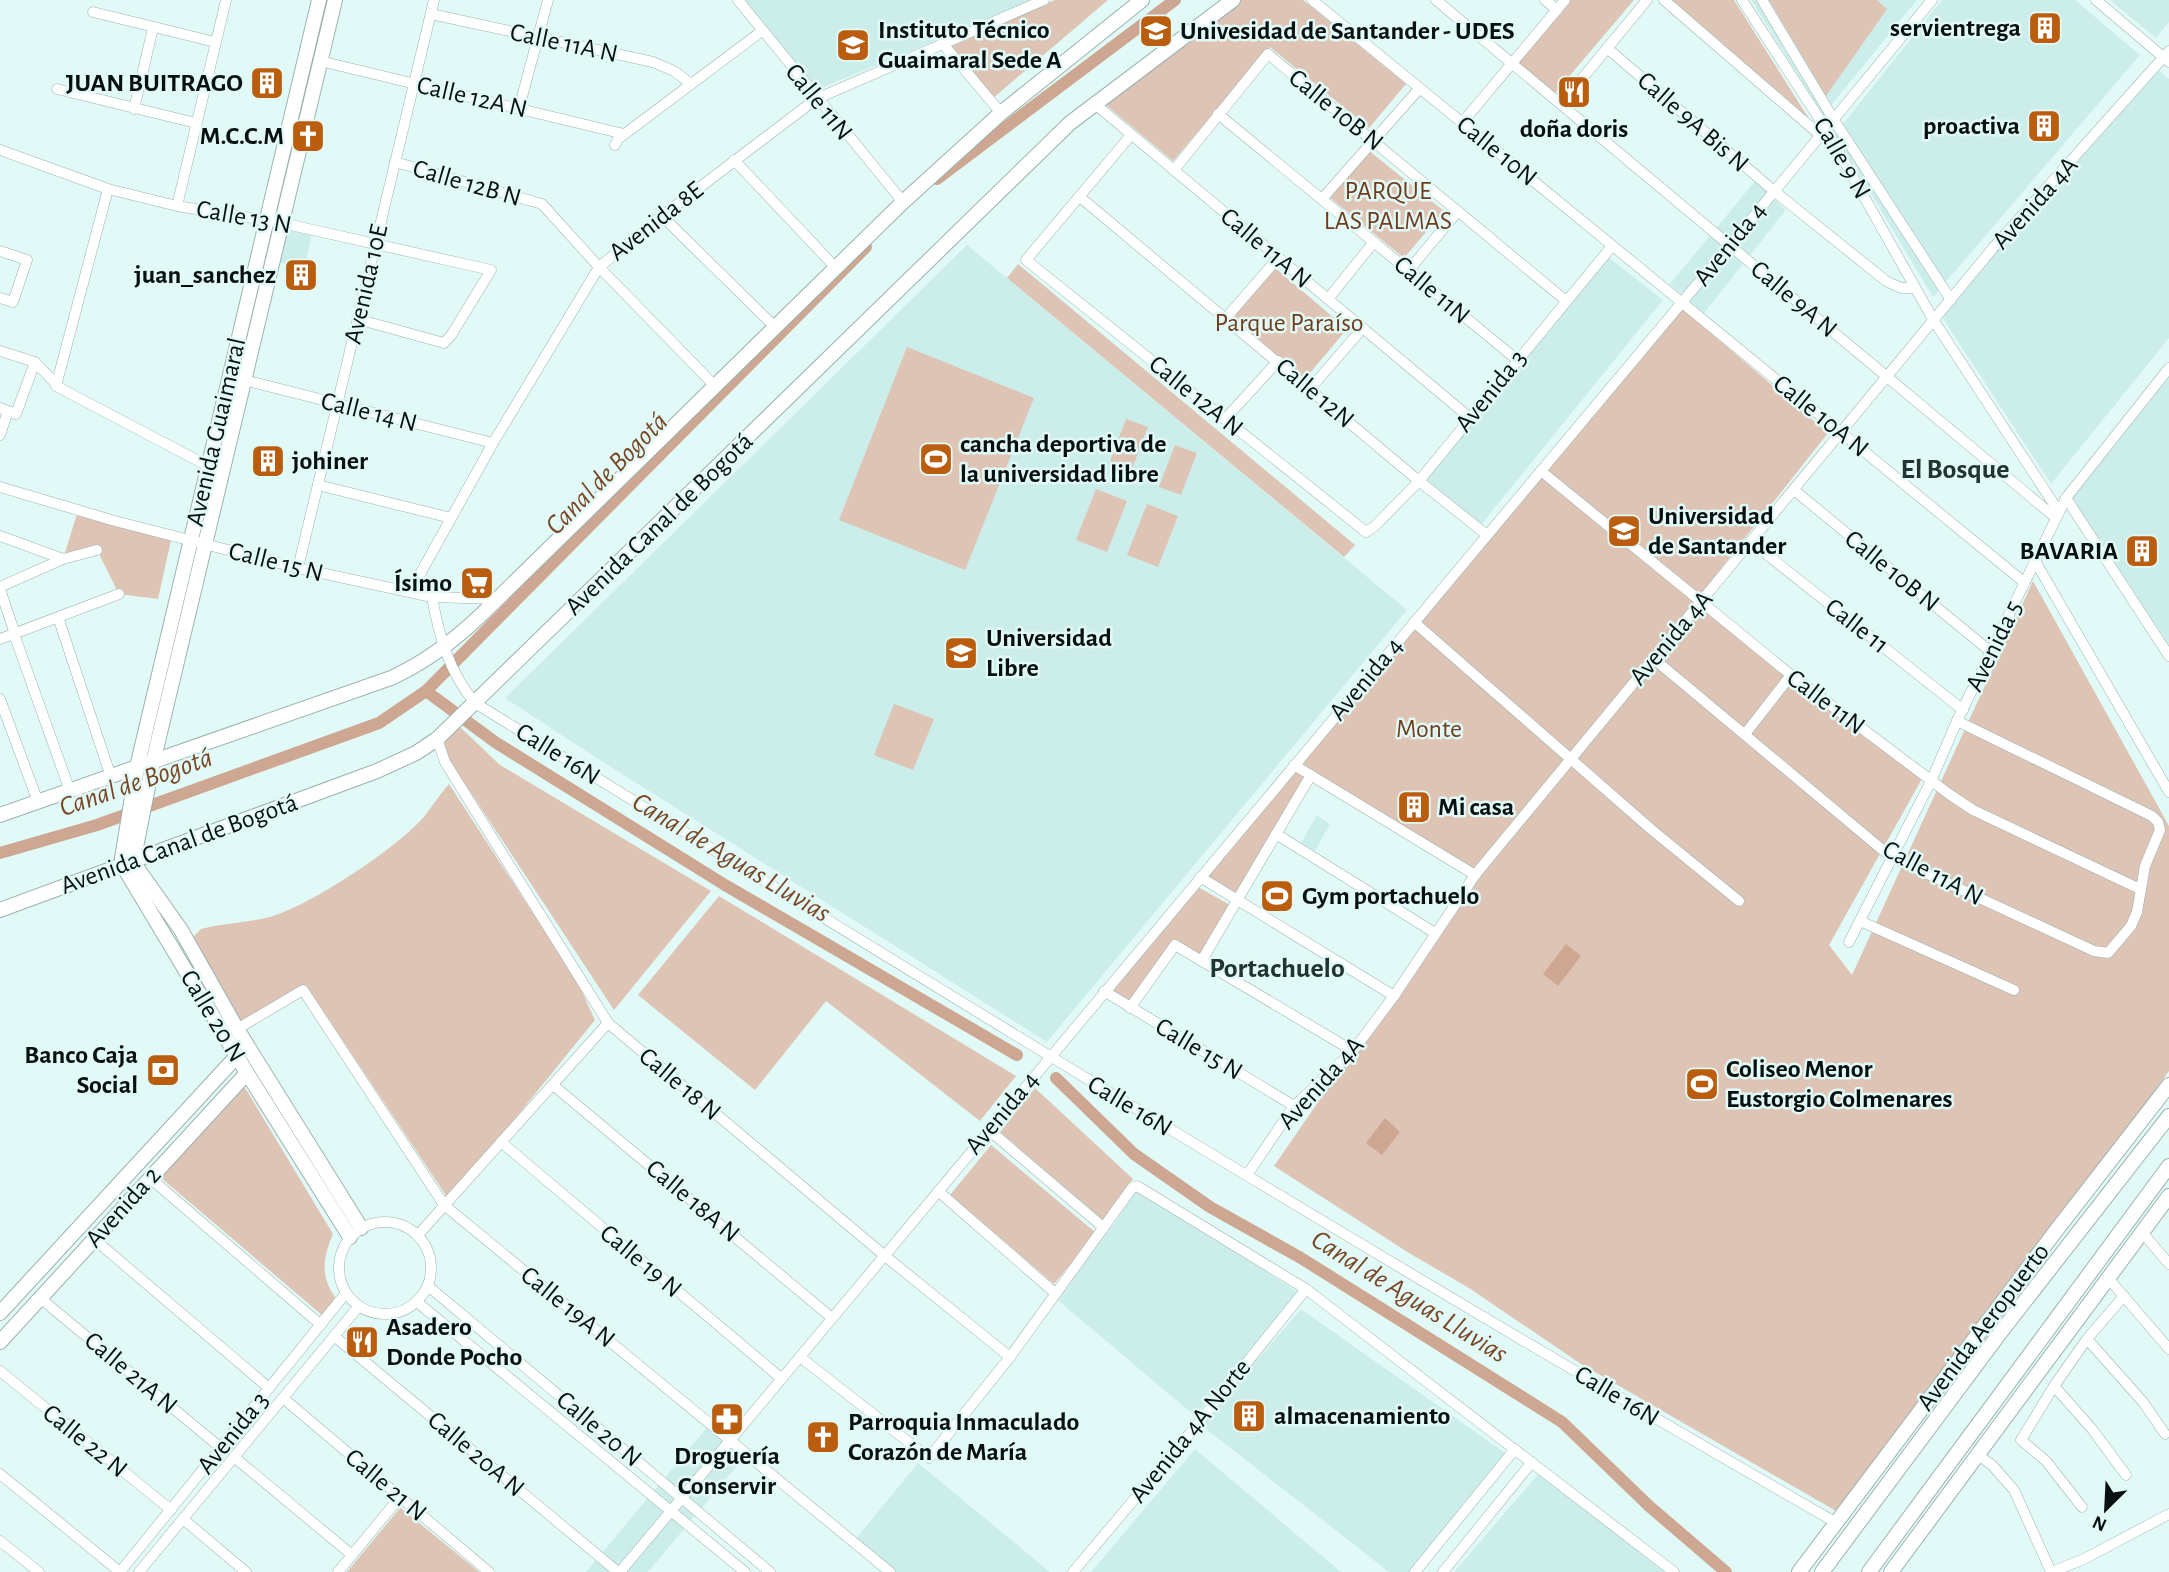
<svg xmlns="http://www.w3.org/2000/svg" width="2169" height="1572" font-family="'Alegreya Sans',sans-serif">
<rect width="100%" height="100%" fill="#e2faf7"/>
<g fill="#cceeea">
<path d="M745,0H1033L817,90Z"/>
<path d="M1751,0H1917L1823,115Z"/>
<path d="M1942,0H2075L2140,55L1933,297L1835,134Z"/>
<path d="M2110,0H2169V22L2156,38Z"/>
<path d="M2152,65L2169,79V338L2051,484L1940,314Z"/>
<path d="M1755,181L1786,210L1704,313L1670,284Z"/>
<path d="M285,228L312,233L305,267L280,263Z"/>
<path d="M967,245L1407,610L1047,1042L592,755L505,698Z"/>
<path d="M1608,257L1663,300L1480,526L1423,479Z"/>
<path d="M2169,376V646L2167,648L2067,502Z"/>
<path d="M1317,815L1330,824L1315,851L1301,843Z"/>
<path d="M1137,1188L1299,1293L1195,1416L1054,1297L1114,1224Z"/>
<path d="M1301,1309L1508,1455L1410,1572H1389L1201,1425Z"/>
<path d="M709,1425L746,1455L648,1572H586Z"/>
<path d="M1195,1449L1341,1572H1091Z"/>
<path d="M918,1463L1050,1572H892L854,1541Z"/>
<path d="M1539,1473L1664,1572H1454Z"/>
</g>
<g fill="#ddc4b5">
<path d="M1055,0H1108L992,99L950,47Z"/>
<path d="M1225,0H1303L1406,84L1369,128L1270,47L1173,161L1106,105L1143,68Z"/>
<path d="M1567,0H1634L1555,93L1514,62Z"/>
<path d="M1658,0H1734L1818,133L1814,137Z"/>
<path d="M1769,0H1877L1887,9L1826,96Z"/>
<path d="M1368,150L1444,211L1404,258L1329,197Z"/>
<path d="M1018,264L1355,545L1344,557L1007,278Z"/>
<path d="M1273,266L1347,329L1305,379L1230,316Z"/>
<path d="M1677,304L1828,433L1699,596L1923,777L1829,945L1852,975L2033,581L2169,826V1071L1843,1515L1581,1364L1469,1288L1409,1253L1274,1166L1475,875L1294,765Z"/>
<path d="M907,347L1034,398L965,570L839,520Z"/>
<path d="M1126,419L1148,427L1132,469L1110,461Z"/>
<path d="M1175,445L1197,453L1181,495L1159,487Z"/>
<path d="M1096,489L1127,501L1107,552L1076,540Z"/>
<path d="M1147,504L1178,516L1158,567L1127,555Z"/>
<path d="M77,514L171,540L158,599L119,594L97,550L63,559Z"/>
<path d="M894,704L934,719L913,770L874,755Z"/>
<path d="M460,727L500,765L711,891L614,1010L448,758L443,747L446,739Z"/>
<path d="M1294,771L1306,777L1234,897L1204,880Z"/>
<path d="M449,784L577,981L595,1020L449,1200L306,985L240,1024L193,937L201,929C223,923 247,923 270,917C311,905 394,850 423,818C432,807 440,794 449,784Z"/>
<path d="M1198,887L1230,905L1197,960L1171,945L1127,1006L1107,994Z"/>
<path d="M719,896L1016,1076L980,1121L826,1001L755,1090L638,995Z"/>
<path d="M244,1086L333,1234C323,1257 320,1276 335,1297L331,1307L323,1316L160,1177Z"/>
<path d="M1035,1088L1133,1179L1103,1220L1000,1132Z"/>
<path d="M991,1145L1096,1233L1054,1284L950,1195Z"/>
<path d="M400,1508H401L479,1572H347Z"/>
</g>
<g fill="#cda791">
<path d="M1566,944L1581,956L1558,986L1543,974Z"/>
<path d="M1385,1118L1400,1132L1382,1155L1366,1143Z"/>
</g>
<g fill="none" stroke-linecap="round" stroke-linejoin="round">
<g stroke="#cda791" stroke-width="12">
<path d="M937,179L1175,0"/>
<path d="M426,691L495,742L725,885L1017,1055"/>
<path d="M0,853L97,825L379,723L426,691L866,247"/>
<path d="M1056,1078L1134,1154L1210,1207L1301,1258L1562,1422L1649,1506L1726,1572"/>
</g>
<g stroke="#9bb2af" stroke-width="11">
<g id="street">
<path d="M738,0L903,202"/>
<path d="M1312,0L2025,583"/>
<path d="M1436,0L2056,518"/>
<path d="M1545,0L1557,10"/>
<path d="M1664,0L1820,135"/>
<path d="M1742,0L1826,129L1934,321L2059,512"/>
<path d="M1762,0L1834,120L1951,300"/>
<path d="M2096,0L2169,62"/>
<path d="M93,12L215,42"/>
<path d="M431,14L653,62L674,71L691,84"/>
<path d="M943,44L1001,113"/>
<path d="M1607,48L1774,191L1886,281L1901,288H1915"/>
<path d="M320,61L624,134"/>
<path d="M57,89L196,123"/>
<path d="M1095,104L1469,417"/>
<path d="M1561,104L1647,0"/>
<path d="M519,108L548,0"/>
<path d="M134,109L153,28"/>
<path d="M1218,114L1516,359"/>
<path d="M1462,123L1565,0"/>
<path d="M1131,135L1026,260L1366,532L1375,526L1419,481L1612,246"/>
<path d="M615,145L618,139L762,31"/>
<path d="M0,150L108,189L177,206L282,223L491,270L452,334L444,343L357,319"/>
<path d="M734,160L836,268"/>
<path d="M395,162L542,204L599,267L714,385"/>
<path d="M1174,170L1268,54L1565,300"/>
<path d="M108,189L56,386L208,466"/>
<path d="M1080,197L1419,481L1487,535"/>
<path d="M1322,199L1419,89"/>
<path d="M177,206L226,0"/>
<path d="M662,216L775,327"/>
<path d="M0,251L27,260L13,302L0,298"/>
<path d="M1409,270L1458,211"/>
<path d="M1328,299L1374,242"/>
<path d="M1226,318L1278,258"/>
<path d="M0,351L35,362L56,384"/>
<path d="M244,380L493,443"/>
<path d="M1310,389L1362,329"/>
<path d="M0,408L16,414L35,362"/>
<path d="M1225,419L1278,361"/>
<path d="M0,435L8,411"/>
<path d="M1541,471L1791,675L1949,794L1973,810L2140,889"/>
<path d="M318,485L451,518"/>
<path d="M0,487L115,521L298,568L432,597L497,599"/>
<path d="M1794,490L1991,652"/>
<path d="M2066,498L2169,656"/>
<path d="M0,536L63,559"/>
<path d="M1751,542L1963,710"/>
<path d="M2035,561L2169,792"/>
<path d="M298,568L434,0"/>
<path d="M0,587L63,559L97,550"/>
<path d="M0,589L15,634"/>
<path d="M410,592L493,443L599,267L662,216L816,99L1044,0"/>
<path d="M432,597C439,636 449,672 475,703C926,981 1376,1259 1835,1522"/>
<path d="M58,617L111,777"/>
<path d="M1414,622L1652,830L1739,901"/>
<path d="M14,634L70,791"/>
<path d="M0,639L119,594"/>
<path d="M1654,659L1891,857L2094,951L2108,953L2131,926L2137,912L2145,866L2160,830L2158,822L2152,816L1957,721"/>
<path d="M0,699L38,802"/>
<path d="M1745,734L1791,675"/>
<path d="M437,739L445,762L608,1023L885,1256L1010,1357"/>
<path d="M1294,765L1475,875"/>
<path d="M1276,834L1435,933"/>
<path d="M1200,877L1394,996"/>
<path d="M1860,921L2014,990"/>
<path d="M1849,942L1931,781L1957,721L2066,498L2169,368"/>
<path d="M1202,960L1311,775"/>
<path d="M1104,991L1294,1106"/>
<path d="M1130,1008L1175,945L1353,1051"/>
<path d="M237,1029L303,990L444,1205L890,1572"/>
<path d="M553,1085L832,1318"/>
<path d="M989,1130L1103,1227"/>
<path d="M501,1142L782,1379"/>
<path d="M1247,1175L1294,1106L1353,1051L1394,996L1475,875L1993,248L2169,51"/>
<path d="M150,1178L321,1325"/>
<path d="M938,1191L1055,1293"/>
<circle cx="385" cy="1268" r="46"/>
<path d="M2142,1232L2169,1264"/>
<path d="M418,1235L608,1023"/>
<path d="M94,1239L269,1388"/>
<path d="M2108,1278L2169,1349"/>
<path d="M428,1286L770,1572"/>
<path d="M2124,1296L2087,1339L2143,1402L2165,1434"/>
<path d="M40,1298L221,1448"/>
<path d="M417,1302L745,1572"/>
<path d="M334,1336L618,1572"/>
<path d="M2087,1339L2054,1386L2092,1429L2126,1475"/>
<path d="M800,1357L929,1458L1010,1357L1132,1188L1137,1186L1306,1289L1674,1572"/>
<path d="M0,1371L171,1510"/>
<path d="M2054,1386L2021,1440L2046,1461L2082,1507"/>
<path d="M283,1398L489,1572"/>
<path d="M1978,1455L1992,1465L2014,1490L2051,1572"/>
<path d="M234,1457L352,1555"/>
<path d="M0,1474L120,1572"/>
<path d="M183,1519L246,1572"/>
<path d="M0,1541L39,1572"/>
<path d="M120,1572L346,1293"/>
<path d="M139,1572L359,1306"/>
<path d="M338,1572L400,1497"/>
<path d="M620,1572L1730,245L1932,0"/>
<path d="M1073,1572L1196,1426L1306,1289"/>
<path d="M1415,1572L1515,1449"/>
<path d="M1443,1572L1532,1462"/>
<path d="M2052,1572L2084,1559L2169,1514"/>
</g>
</g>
<g stroke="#9bb2af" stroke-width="16">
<g id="secondary">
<path d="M319,0L137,767L122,858L123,866L247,1073L350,1237"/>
<path d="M335,0L153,762L133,862L181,930L237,1029L361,1228"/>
<path d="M0,815L391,678C426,662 454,641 482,614L903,202L1001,113L1142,0"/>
<path d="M0,910L377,771L416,753L437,739L1070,123L1233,0"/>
<path d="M0,1313L237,1056"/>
<path d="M0,1342L247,1073"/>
<path d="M1799,1572L2055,1232L2169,1085"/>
<path d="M1822,1572L2000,1333L2169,1116"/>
<path d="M1869,1572L2169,1166"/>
<path d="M1891,1572L2169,1196"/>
</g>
</g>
<use href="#street" stroke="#fff" stroke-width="10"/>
<use href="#secondary" stroke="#fff" stroke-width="14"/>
</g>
<defs>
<g id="building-square" transform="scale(1.75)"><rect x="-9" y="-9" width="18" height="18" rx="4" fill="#bb5d0f" stroke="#e2faf7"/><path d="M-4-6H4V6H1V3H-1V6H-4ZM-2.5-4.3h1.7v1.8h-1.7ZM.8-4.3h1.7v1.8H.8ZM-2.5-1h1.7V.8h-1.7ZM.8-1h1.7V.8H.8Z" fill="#fff"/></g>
<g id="university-square" transform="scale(1.75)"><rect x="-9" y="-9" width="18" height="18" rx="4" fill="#bb5d0f" stroke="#e2faf7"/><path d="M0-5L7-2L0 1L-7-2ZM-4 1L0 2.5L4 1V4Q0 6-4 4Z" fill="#fff"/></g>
<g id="restaurant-square" transform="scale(1.75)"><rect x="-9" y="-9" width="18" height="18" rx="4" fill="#bb5d0f" stroke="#e2faf7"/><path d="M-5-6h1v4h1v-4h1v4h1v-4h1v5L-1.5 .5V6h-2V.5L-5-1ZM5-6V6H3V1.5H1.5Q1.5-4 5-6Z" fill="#fff"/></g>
<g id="church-square" transform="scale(1.75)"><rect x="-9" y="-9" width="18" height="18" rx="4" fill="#bb5d0f" stroke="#e2faf7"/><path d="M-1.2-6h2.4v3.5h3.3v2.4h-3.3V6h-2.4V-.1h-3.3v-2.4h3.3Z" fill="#fff"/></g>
<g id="stadium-square" transform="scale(1.75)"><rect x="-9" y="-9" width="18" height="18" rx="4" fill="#bb5d0f" stroke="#e2faf7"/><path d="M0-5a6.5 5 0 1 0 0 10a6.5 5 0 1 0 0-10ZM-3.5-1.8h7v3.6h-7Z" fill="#fff"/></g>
<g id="supermarket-square" transform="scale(1.75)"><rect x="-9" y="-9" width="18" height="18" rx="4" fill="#bb5d0f" stroke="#e2faf7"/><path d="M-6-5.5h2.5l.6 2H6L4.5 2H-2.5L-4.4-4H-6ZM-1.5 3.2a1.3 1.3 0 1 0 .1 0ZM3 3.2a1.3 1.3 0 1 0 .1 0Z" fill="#fff"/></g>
<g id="bank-square" transform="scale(1.75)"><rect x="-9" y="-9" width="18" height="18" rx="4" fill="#bb5d0f" stroke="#e2faf7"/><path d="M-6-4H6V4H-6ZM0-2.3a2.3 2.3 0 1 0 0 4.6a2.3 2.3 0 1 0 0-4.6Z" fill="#fff"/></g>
<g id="pharmacy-square" transform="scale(1.75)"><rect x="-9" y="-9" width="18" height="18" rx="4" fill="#bb5d0f" stroke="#e2faf7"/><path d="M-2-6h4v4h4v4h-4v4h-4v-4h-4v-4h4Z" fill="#fff"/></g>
</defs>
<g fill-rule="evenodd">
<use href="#building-square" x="2045" y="28"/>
<use href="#university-square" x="1156" y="31"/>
<use href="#university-square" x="853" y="45"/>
<use href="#building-square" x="267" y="83"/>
<use href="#restaurant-square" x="1574" y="92"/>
<use href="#building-square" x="2044" y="126"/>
<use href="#church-square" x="308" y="136"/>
<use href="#building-square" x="301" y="275"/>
<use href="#stadium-square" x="936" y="459"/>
<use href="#building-square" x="268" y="461"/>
<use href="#university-square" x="1624" y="531"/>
<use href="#building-square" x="2142" y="551"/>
<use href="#supermarket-square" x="477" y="583"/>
<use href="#university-square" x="961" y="653"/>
<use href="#building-square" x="1414" y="807"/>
<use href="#stadium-square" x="1277" y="896"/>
<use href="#bank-square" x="163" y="1070"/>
<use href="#stadium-square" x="1702" y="1084"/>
<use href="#restaurant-square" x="362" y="1342"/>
<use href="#building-square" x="1249" y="1416"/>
<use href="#pharmacy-square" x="727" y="1419"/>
<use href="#church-square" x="823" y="1437"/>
</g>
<g text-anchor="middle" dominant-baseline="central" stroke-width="5" stroke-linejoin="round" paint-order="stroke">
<g font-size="26" font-weight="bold" fill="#091110" stroke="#e2faf7" text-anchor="start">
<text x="2021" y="28" text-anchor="end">servientrega</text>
<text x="878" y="30">Instituto Técnico<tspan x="878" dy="30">Guaimaral Sede A</tspan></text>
<text x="1180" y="31">Univesidad de Santander - UDES</text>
<text x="243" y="83" text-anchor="end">JUAN BUITRAGO</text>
<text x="2020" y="126" text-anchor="end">proactiva</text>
<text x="1574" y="129" text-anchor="middle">doña doris</text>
<text x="284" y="136" text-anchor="end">M.C.C.M</text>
<text x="276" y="275" text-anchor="end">juan_sanchez</text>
<text x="960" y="444">cancha deportiva de<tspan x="960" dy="30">la universidad libre</tspan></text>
<text x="292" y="461">johiner</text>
<text x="1648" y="516">Universidad<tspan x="1648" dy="30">de Santander</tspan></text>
<text x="2118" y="551" text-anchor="end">BAVARIA</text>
<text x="452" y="583" text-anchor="end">Ísimo</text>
<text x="986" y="638">Universidad<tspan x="986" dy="30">Libre</tspan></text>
<text x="1438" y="807">Mi casa</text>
<text x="1302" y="896">Gym portachuelo</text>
<text x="138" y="1055" text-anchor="end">Banco Caja<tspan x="138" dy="30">Social</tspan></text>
<text x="1726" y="1069">Coliseo Menor<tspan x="1726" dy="30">Eustorgio Colmenares</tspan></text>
<text x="386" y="1327">Asadero<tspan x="386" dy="30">Donde Pocho</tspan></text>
<text x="1274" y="1416">almacenamiento</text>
<text x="848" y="1422">Parroquia Inmaculado<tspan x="848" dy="30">Corazón de María</tspan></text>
<text x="727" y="1456" text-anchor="middle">Droguería<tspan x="727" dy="30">Conservir</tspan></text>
</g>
<g font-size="26" fill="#091110" stroke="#e2faf7">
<text transform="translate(564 43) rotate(12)">Calle 11A N</text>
<text transform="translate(472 97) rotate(13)">Calle 12A N</text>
<text transform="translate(819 102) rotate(51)">Calle 11N</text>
<text transform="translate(1336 110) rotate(39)">Calle 10B N</text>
<text transform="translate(1693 122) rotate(41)">Calle 9A Bis N</text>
<text transform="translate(1497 151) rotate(39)">Calle 10N</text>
<text transform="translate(1842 158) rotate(60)">Calle 9 N</text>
<text transform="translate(467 183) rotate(16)">Calle 12B N</text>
<text transform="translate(2035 203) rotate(-48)">Avenida 4A</text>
<text transform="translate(244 217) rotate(10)">Calle 13 N</text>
<text transform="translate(656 221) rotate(-38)">Avenida 8E</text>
<text transform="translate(1730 244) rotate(-51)">Avenida 4</text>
<text transform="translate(1266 248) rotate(40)">Calle 11A N</text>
<text transform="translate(366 284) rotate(-77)">Avenida 10E</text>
<text transform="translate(1432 290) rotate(40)">Calle 11N</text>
<text transform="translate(1794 299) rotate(40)">Calle 9A N</text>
<text transform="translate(1491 391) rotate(-51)">Avenida 3</text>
<text transform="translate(1315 393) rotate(40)">Calle 12N</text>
<text transform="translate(1196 396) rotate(39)">Calle 12A N</text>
<text transform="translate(369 412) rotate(14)">Calle 14 N</text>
<text transform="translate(1821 416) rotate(39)">Calle 10A N</text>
<text transform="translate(216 432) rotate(-77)">Avenida Guaimaral</text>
<text transform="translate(659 524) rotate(-44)">Avenida Canal de Bogotá</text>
<text transform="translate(276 562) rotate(14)">Calle 15 N</text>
<text transform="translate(1892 571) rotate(39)">Calle 10B N</text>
<text transform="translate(1857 626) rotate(38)">Calle 11</text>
<text transform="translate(1671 638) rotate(-50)">Avenida 4A</text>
<text transform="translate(1994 646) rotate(-64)">Avenida 5</text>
<text transform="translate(1366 679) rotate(-50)">Avenida 4</text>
<text transform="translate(1826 702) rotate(37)">Calle 11N</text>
<text transform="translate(558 754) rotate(32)">Calle 16N</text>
<text transform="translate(179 844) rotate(-20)">Avenida Canal de Bogotá</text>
<text transform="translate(1933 873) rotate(28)">Calle 11A N</text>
<text transform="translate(213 1016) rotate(59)">Calle 20 N</text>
<text transform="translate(1199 1049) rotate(31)">Calle 15 N</text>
<text transform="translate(1321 1083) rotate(-48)">Avenida 4A</text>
<text transform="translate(680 1084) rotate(40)">Calle 18 N</text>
<text transform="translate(1130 1106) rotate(31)">Calle 16N</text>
<text transform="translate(1002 1113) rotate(-50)">Avenida 4</text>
<text transform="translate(693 1201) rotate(40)">Calle 18A N</text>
<text transform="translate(123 1207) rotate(-48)">Avenida 2</text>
<text transform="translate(641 1261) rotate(40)">Calle 19 N</text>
<text transform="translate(568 1307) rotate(39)">Calle 19A N</text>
<text transform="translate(1983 1327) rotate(-53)">Avenida Aeropuerto</text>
<text transform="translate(131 1373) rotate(40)">Calle 21A N</text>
<text transform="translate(1617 1396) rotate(31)">Calle 16N</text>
<text transform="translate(599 1429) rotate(40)">Calle 20 N</text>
<text transform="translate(1190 1431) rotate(-51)">Avenida 4A Norte</text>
<text transform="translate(233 1433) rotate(-51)">Avenida 3</text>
<text transform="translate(85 1441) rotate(39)">Calle 22 N</text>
<text transform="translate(476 1454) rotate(40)">Calle 20A N</text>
<text transform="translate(386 1485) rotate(40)">Calle 21 N</text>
</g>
<g font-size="26" fill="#6f3d1c" stroke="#e2faf7">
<text x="1388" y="191">PARQUE<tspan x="1388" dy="30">LAS PALMAS</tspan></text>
<text x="1289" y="323">Parque Paraíso</text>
<text x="1429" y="729">Monte</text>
</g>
<g font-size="28" font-weight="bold" fill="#213433" stroke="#e2faf7">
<text x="1955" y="470">El Bosque</text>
<text x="1277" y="969">Portachuelo</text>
</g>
<g font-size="28" font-style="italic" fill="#7a4726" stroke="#e2faf7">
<text transform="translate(607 474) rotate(-45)">Canal de Bogotá</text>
<text transform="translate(136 783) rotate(-19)">Canal de Bogotá</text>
<text transform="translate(731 858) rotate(31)">Canal de Aguas Lluvias</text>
<text transform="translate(1409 1297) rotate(32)">Canal de Aguas Lluvias</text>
</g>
</g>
<g transform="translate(2106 1509) rotate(204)" stroke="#e2faf7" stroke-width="5" paint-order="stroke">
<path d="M0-5L12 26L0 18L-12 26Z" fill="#091110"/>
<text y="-10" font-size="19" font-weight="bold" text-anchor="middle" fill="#091110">N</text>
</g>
</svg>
